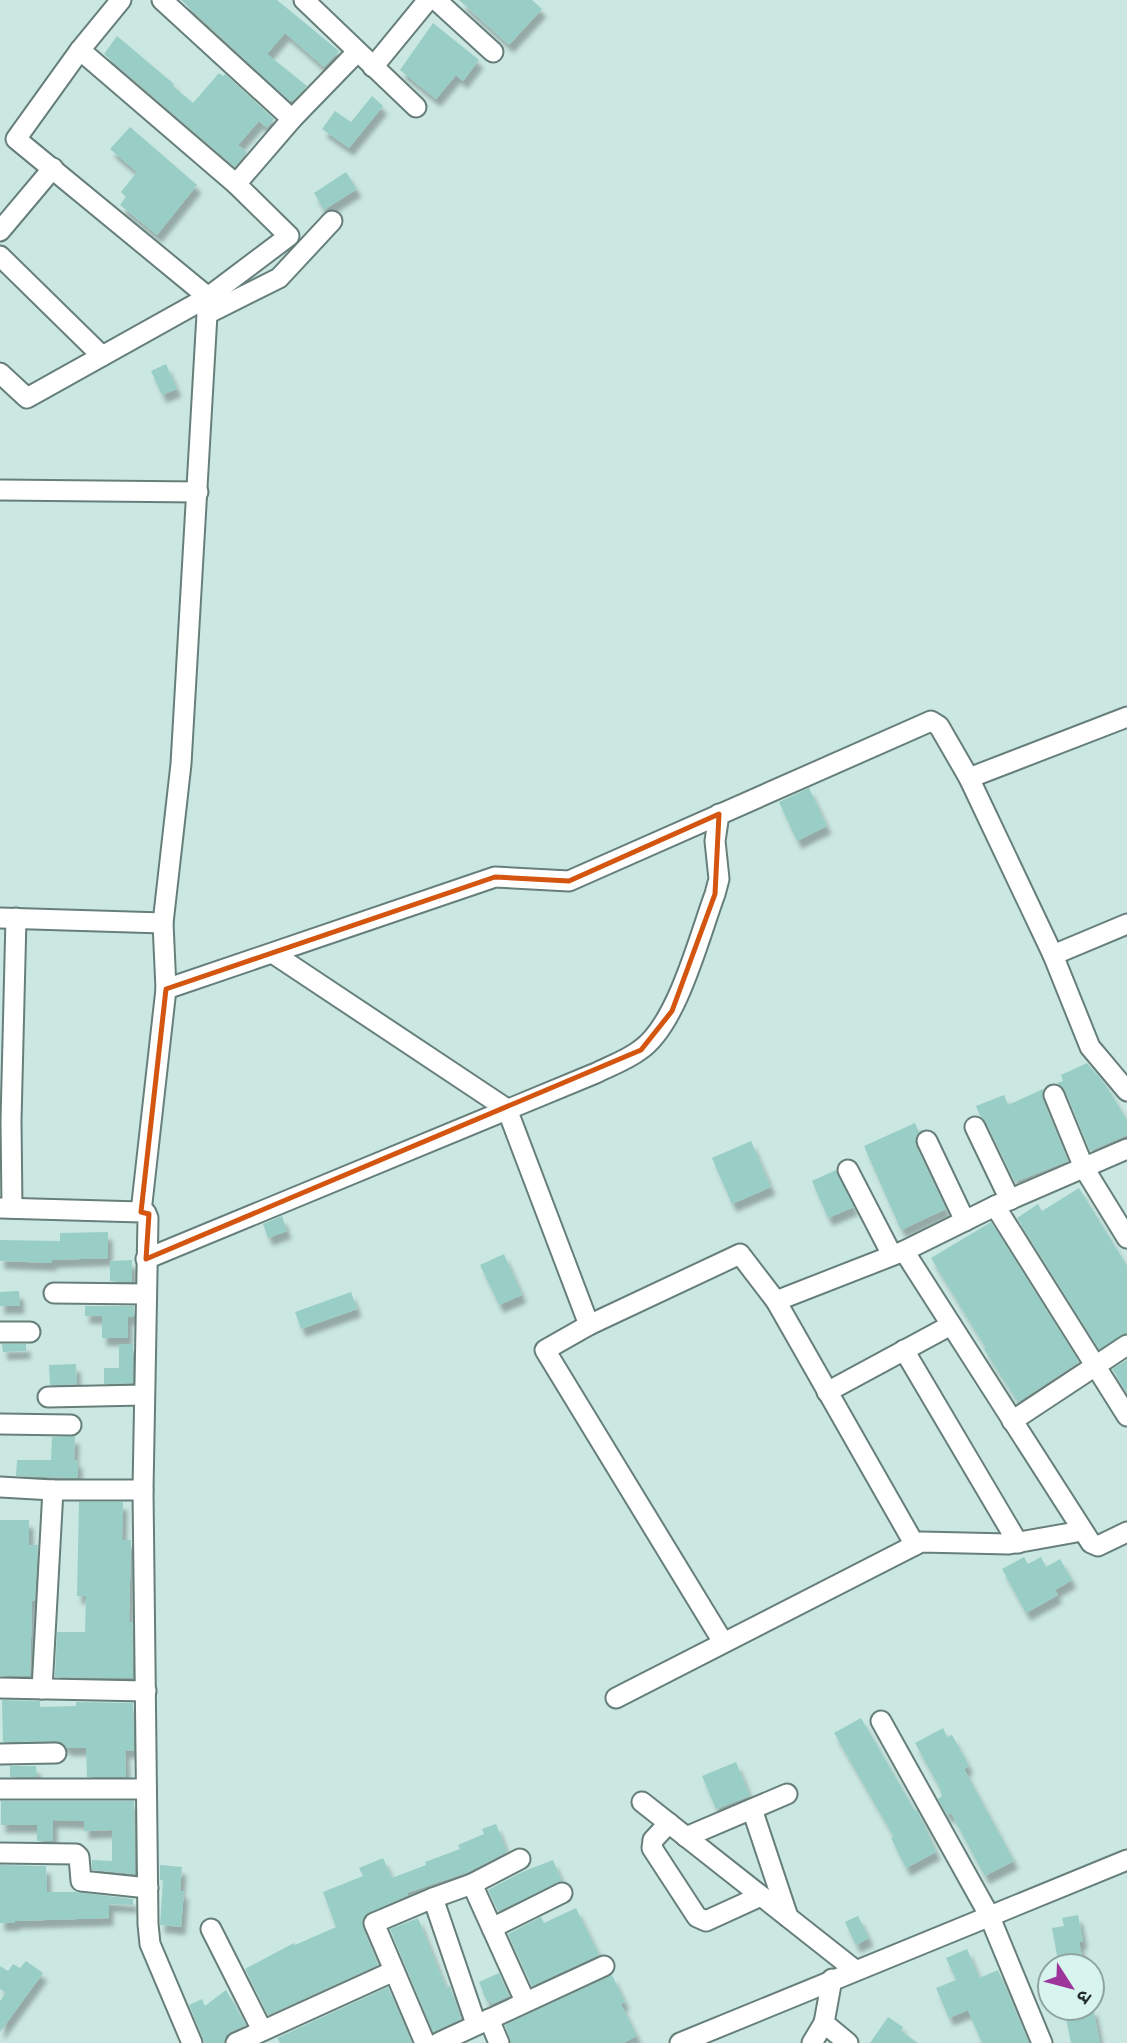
<svg xmlns="http://www.w3.org/2000/svg" width="1127" height="2043" font-family="'Sofia Sans Condensed','Noto Sans Devanagari',sans-serif">
<defs>
<filter id="shadow"><feDropShadow dx="4.5" dy="8" stdDeviation="2" flood-color="#0004"/></filter>
</defs>
<rect width="100%" height="100%" fill="#cbe7e2"/>
<g fill="#98cec5" filter="url(#shadow)">
<path d="M181,0H277L339,51L324,67L285,33L267,54L307,86L293,101L289,100Z"/>
<path d="M459,0H532L542,9L509,45Z"/>
<path d="M433,23L479,60L463,81L456,75L436,99L400,70Z"/>
<path d="M117,36L174,84L173,86L193,103L219,73L223,76L225,74L274,119L267,128L259,121L238,145L247,152L235,167L104,54Z"/>
<path d="M372,96L383,106L349,148L322,129L335,111L351,122Z"/>
<path d="M130,127L197,185L157,235L120,205L126,197L121,192L137,172L110,149Z"/>
<path d="M346,172L357,189L324,210L314,193Z"/>
<path d="M166,364L177,389L162,395L151,371Z"/>
<path d="M809,788L827,826L797,841L779,802Z"/>
<path d="M1087,1063L1105,1084L1127,1120V1135L1090,1151L1065,1090L1057,1083L1063,1081L1061,1075Z"/>
<path d="M1043,1089V1100L1068,1161L1015,1182L986,1122L980,1116L976,1106L1004,1095L1008,1105Z"/>
<path d="M915,1123L919,1132L915,1139L916,1146L946,1209L901,1230L864,1146Z"/>
<path d="M751,1141L771,1187L732,1204L712,1158Z"/>
<path d="M836,1170L854,1207L828,1218L812,1181Z"/>
<path d="M1079,1188L1127,1266V1333L1099,1349L1017,1218L1038,1204L1042,1211Z"/>
<path d="M282,1216L287,1231L268,1238L263,1224Z"/>
<path d="M991,1222L1079,1362L1018,1402L984,1349L986,1348L931,1258Z"/>
<path d="M108,1232V1258L52,1260V1263L0,1261V1240L60,1241V1233Z"/>
<path d="M504,1254L522,1295L499,1305L480,1265Z"/>
<path d="M132,1260V1282L110,1281V1261Z"/>
<path d="M19,1291L20,1306H0V1292Z"/>
<path d="M351,1292L357,1309L301,1329L295,1312Z"/>
<path d="M85,1306H134V1317H128V1338H102V1316H85Z"/>
<path d="M2,1344H26V1351L3,1352Z"/>
<path d="M119,1344H133V1383L104,1384V1368H119Z"/>
<path d="M1127,1360V1393L1112,1369Z"/>
<path d="M76,1364L77,1384L50,1385L49,1365Z"/>
<path d="M75,1436L74,1460H78V1478L16,1476L17,1460H51L52,1437Z"/>
<path d="M79,1502H123L122,1540H131L129,1622H132L133,1678L55,1677L57,1632H85L86,1596H77Z"/>
<path d="M0,1520H29V1545H38L35,1600L32,1601L30,1676H0Z"/>
<path d="M1024,1557L1028,1564L1041,1557L1046,1567L1060,1559L1072,1580L1055,1590L1058,1595L1026,1613L1002,1569Z"/>
<path d="M2,1700L40,1701V1707L76,1706V1702L133,1703L134,1751L125,1750L126,1777H87L86,1748H67L62,1743L56,1741L3,1742Z"/>
<path d="M861,1718L915,1811L917,1810L936,1852L906,1868L891,1838L894,1837L834,1733Z"/>
<path d="M943,1728L947,1737L952,1735L969,1766L964,1769L1014,1861L985,1876L951,1813L947,1815L938,1799L942,1796L939,1786L915,1743Z"/>
<path d="M736,1762L750,1796L716,1809L702,1776Z"/>
<path d="M10,1766H36L37,1777H10Z"/>
<path d="M1,1801H134L135,1874L92,1870V1860L112,1861V1830L84,1831V1821L53,1820V1841H37V1825H1Z"/>
<path d="M496,1824L507,1852L468,1872L407,1893L408,1895L365,1915L362,1921L363,1928L378,1965L268,2015L245,1969L294,1943L295,1945L336,1927L323,1892L363,1876L359,1868L383,1858L392,1878L426,1865L425,1862L460,1849L458,1845L484,1834L482,1829Z"/>
<path d="M553,1860L562,1881L498,1911L488,1890L522,1872Z"/>
<path d="M0,1865L46,1866L47,1892H75L133,1899V1905L109,1904V1918L15,1921V1923H0Z"/>
<path d="M160,1865L182,1867L180,1891H184L181,1927L160,1925L163,1880H160Z"/>
<path d="M576,1908L599,1955L532,1986L508,1934L541,1917L544,1923Z"/>
<path d="M1078,1915L1083,1941L1079,1942L1084,1966H1059L1052,1928L1064,1926L1062,1918Z"/>
<path d="M858,1916L869,1938L856,1945L845,1922Z"/>
<path d="M418,1918L446,1988L450,1986L461,2019L433,2032L390,1929Z"/>
<path d="M967,1949L979,1978L998,1970L1029,2043H982L968,2010L949,2018L936,1988L956,1980L946,1958Z"/>
<path d="M26,1961L43,1973L0,2032V2001L6,1993L0,1989V1966L8,1971L13,1964L20,1968Z"/>
<path d="M499,1973L509,1996L492,2004L490,2000L487,2002L479,1982Z"/>
<path d="M612,1975L625,2002L621,2004L637,2036L623,2043H511L505,2025Z"/>
<path d="M388,1987L412,2043H280L277,2038Z"/>
<path d="M226,1990L246,2025L230,2032L226,2036L224,2043H205L189,2005L202,1999L205,2006Z"/>
<path d="M1064,2008H1093L1100,2043H1071Z"/>
<path d="M888,2017L903,2027L901,2031L918,2043H870Z"/>
</g>
<g fill="none" stroke-linecap="round" stroke-linejoin="round">
<g stroke="#667f7a" stroke-width="23">
<g id="minor">
<path d="M121,0L80,50L16,139L208,297L181,764L163,923L166,989L141,1212"/>
<path d="M162,0L292,119"/>
<path d="M304,0L416,107"/>
<path d="M436,0L493,52"/>
<path d="M373,67L428,0"/>
<path d="M236,184L292,119L357,52"/>
<path d="M0,231L53,168"/>
<path d="M0,256L102,356"/>
<path d="M207,314L279,278L332,221"/>
<path d="M0,373L27,398L208,297L289,236L236,184L80,50"/>
<path d="M0,490L198,492"/>
<path d="M969,778L1127,717"/>
<path d="M0,918L163,923"/>
<path d="M274,954L507,1109L589,1325"/>
<path d="M1053,955L1127,924"/>
<path d="M166,989L495,877L569,881L931,721L939,726L969,778L1053,955L1090,1047L1127,1091"/>
<path d="M1054,1095L1084,1168L1127,1238"/>
<path d="M975,1127L1010,1200"/>
<path d="M927,1141L965,1221"/>
<path d="M848,1170L892,1255"/>
<path d="M995,1206L1127,1416"/>
<path d="M0,1208L141,1212L146,1213L148,1218L143,1490L148,1924L150,1944L192,2043"/>
<path d="M12,1208L11,1121L16,918"/>
<path d="M904,1251L1091,1543L1098,1546L1127,1532"/>
<path d="M146,1259L596,1073C610,1066 627,1060 640,1050C677,1025 699,937 715,894L719,879L715,841L719,814"/>
<path d="M54,1293L146,1294"/>
<path d="M776,1301L915,1545"/>
<path d="M0,1332H30"/>
<path d="M904,1350L1018,1543"/>
<path d="M827,1392L951,1325"/>
<path d="M48,1397L144,1395"/>
<path d="M1012,1421L1127,1345"/>
<path d="M0,1424L71,1425"/>
<path d="M0,1487L53,1490H143"/>
<path d="M723,1642L545,1350L589,1325L740,1254L776,1301L904,1251L995,1206L1127,1149"/>
<path d="M0,1688L146,1691"/>
<path d="M42,1689L53,1490"/>
<path d="M616,1698L921,1542L1009,1544L1082,1531"/>
<path d="M881,1721L989,1915L1042,2043"/>
<path d="M0,1754L56,1753"/>
<path d="M0,1789H146"/>
<path d="M642,1802L855,1970"/>
<path d="M752,1809L788,1917"/>
<path d="M669,1823L653,1840L652,1848L697,1917L706,1921L761,1896"/>
<path d="M686,1837L787,1794"/>
<path d="M0,1853L76,1854L79,1857L81,1881L148,1888"/>
<path d="M472,1884L525,2001"/>
<path d="M433,1898L476,2024"/>
<path d="M492,1928L562,1893"/>
<path d="M211,1929L262,2030"/>
<path d="M832,1979L824,2023L848,2043"/>
<path d="M489,2019L499,2043"/>
<path d="M236,2043L394,1971"/>
<path d="M425,2043L374,1923L433,1898L472,1884L520,1859"/>
<path d="M438,2043L604,1966"/>
<path d="M680,2043L1127,1860"/>
<path d="M812,2043L824,2023"/>
</g>
</g>
<use href="#minor" stroke="#fff" stroke-width="19"/>
</g>
<path fill="none" stroke="#d4550f" stroke-width="5" stroke-linejoin="round" d="M719,814L715,894L672,1011L641,1050L146,1259L149,1214L141,1212L166,989L495,877L569,881Z"/>
<g transform="translate(1071 1987) rotate(126)"><circle r="33" fill="#d8f4ef" stroke="#90a5a1" stroke-width="2"/>
<path d="M0-5L12 26L0 18L-12 26Z" fill="#9c369a"/>
<text y="-10" font-size="19" font-weight="bold" text-anchor="middle" fill="#242e2c">उ</text>
</g>
</svg>
